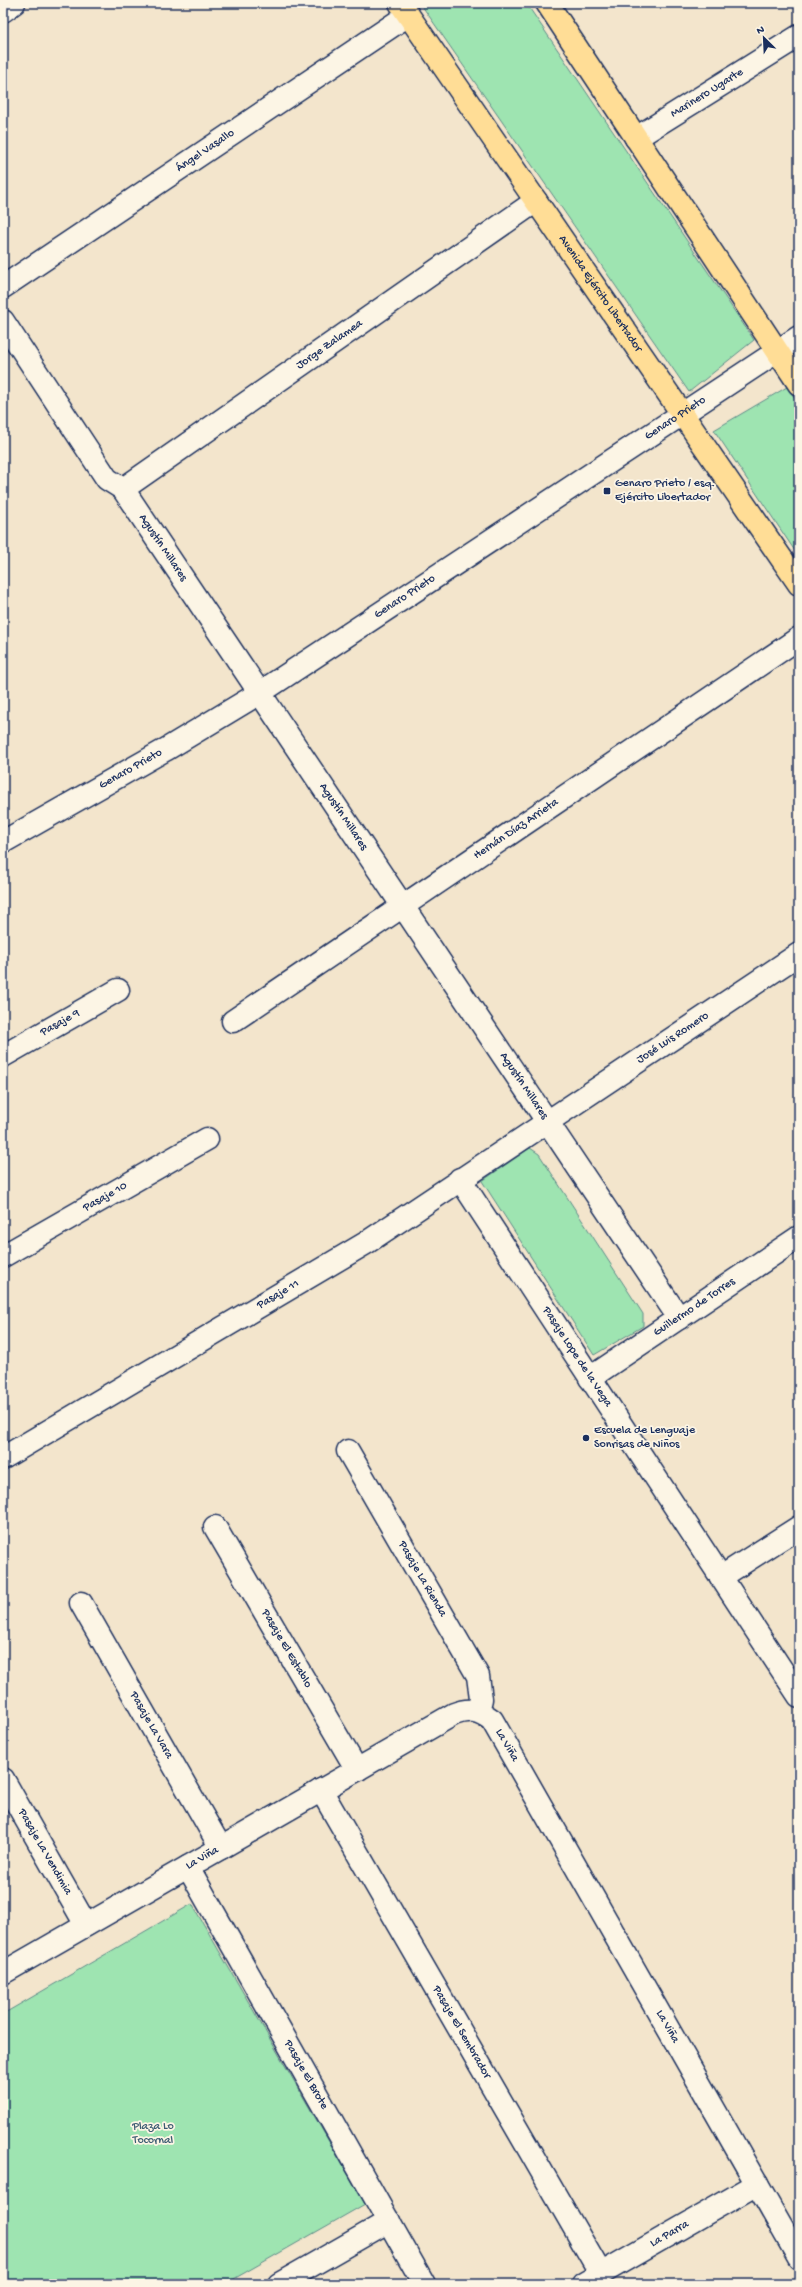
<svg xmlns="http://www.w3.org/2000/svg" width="802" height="2287" font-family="'Gochi Hand',sans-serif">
<rect width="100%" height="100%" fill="#f3e5cc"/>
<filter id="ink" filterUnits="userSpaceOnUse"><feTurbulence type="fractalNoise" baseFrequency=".025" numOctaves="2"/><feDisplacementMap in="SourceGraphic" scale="8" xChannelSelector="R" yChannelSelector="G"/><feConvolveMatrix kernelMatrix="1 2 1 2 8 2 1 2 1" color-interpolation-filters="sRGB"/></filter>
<g filter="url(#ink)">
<g fill="#9ee4b1" stroke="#5c8a88">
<path d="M420,3H526L754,340L689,392Z"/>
<path d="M787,387L799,404V557L714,430Z"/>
<path d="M530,1148L539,1154L643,1314V1326L594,1355L482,1181Z"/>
<path d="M192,1904L365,2204L225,2284H3V2014Z"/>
</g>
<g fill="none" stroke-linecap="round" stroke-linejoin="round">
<g stroke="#1b2f5e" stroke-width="25">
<g id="minor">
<path d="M3,11L14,3"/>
<path id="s1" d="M636,138L799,36"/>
<path id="s2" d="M3,287L408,15"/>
<path id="s3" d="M3,321L107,479L123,489L679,1318"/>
<path id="s4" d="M123,489L536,201"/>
<path id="s5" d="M3,842L165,750L258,694L799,337"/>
<path id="s6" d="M233,1021L799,638"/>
<path id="s7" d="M3,1056L118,990"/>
<path id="s8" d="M460,1179L799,1696"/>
<path id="s9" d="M3,1256L207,1139"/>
<path id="s10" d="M590,1378L799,1237"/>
<path id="s11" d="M348,1451L478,1676L481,1699L478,1711"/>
<path id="s12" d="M3,1458L366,1243L799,954"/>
<path id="s13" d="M215,1527L357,1770"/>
<path d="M721,1577L799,1527"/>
<path id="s14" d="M81,1603L221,1848"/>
<path id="s15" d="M3,1779L86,1925"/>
<path id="s16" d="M321,1790L601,2274"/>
<path id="s17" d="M188,1867L424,2284"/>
<path id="s18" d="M3,1973L454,1714C469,1708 479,1710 492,1720L799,2258"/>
<path d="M279,2284L389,2221"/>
<path id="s19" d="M583,2284L757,2184"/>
</g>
</g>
<g stroke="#1b2f5e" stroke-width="25">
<g id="major">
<path id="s20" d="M400,3L799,584"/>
<path d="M547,3L799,384"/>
</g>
</g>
<use href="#minor" stroke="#fcf5e5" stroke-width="22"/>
<use href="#major" stroke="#ffdd96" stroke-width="22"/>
</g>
</g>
<g fill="#1b2f5e" stroke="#fcf5e5" stroke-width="1.5">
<rect x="603" y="487" width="8" height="8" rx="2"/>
<circle cx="586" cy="1438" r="4"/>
</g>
<g text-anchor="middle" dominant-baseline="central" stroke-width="3.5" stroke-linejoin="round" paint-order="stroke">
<g font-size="12" fill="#1b2f5e" stroke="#fcf5e5">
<text stroke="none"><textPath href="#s1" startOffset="84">Marinero Ugarte</textPath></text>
<text stroke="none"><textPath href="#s2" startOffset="244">Ángel Vasallo</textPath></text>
<text stroke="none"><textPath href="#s20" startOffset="353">Avenida Ejército Libertador</textPath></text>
<text stroke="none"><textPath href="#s4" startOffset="252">Jorge Zalamea</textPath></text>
<text stroke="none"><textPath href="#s5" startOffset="795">Genaro Prieto</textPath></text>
<text stroke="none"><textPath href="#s3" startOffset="279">Agustín Millares</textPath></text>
<text stroke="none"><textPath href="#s5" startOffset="471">Genaro Prieto</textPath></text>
<text stroke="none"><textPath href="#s5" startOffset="147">Genaro Prieto</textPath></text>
<text stroke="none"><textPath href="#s3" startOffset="603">Agustín Millares</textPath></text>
<text stroke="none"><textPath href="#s6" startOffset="342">Hernán Díaz Arrieta</textPath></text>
<text stroke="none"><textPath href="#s7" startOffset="66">Pasaje 9</textPath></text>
<text stroke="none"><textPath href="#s12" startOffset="791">José Luis Romero</textPath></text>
<text stroke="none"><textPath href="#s3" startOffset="927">Agustín Millares</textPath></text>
<text stroke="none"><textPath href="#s9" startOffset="118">Pasaje 10</textPath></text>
<text stroke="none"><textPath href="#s12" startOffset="320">Pasaje 11</textPath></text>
<text stroke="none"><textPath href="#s10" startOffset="126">Guillermo de Torres</textPath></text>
<text stroke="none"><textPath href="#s8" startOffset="213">Pasaje Lope de la Vega</textPath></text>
<text stroke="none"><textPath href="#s11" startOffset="148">Pasaje La Rienda</textPath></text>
<text stroke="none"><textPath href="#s13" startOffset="141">Pasaje El Establo</textPath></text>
<text stroke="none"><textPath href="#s14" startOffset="141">Pasaje La Vara</textPath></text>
<text stroke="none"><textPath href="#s18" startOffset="590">La Viña</textPath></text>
<text stroke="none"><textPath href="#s15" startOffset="84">Pasaje La Vendimia</textPath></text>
<text stroke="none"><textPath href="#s18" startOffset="230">La Viña</textPath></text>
<text stroke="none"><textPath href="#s18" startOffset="914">La Viña</textPath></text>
<text stroke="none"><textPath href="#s16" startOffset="280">Pasaje El Sembrador</textPath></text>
<text stroke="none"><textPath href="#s17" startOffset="239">Pasaje El Brote</textPath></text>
<text stroke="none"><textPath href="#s19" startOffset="100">La Parra</textPath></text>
</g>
<g font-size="12" fill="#1b2f5e" stroke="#fcf5e5" text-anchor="start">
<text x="615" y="484">Genaro Prieto / esq.<tspan x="615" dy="14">Ejército Libertador</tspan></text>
<text x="594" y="1431">Escuela de Lenguaje<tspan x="594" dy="14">Sonrisas de Niños</tspan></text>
</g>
<g font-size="12" fill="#3c5c73" stroke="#fcf5e5">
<text x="153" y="2127">Plaza Lo<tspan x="153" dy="14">Tocornal</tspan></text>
</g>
</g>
<rect width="802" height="2287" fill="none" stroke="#fcf5e5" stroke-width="16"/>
<rect x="8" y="8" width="786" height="2271" fill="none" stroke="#1b2f5e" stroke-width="1.5" filter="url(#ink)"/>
<g transform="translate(764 38) rotate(336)" stroke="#fcf5e5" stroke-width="3" paint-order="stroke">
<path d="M0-3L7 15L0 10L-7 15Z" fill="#1b2f5e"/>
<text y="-6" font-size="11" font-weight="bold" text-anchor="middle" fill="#1b2f5e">N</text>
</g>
</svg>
